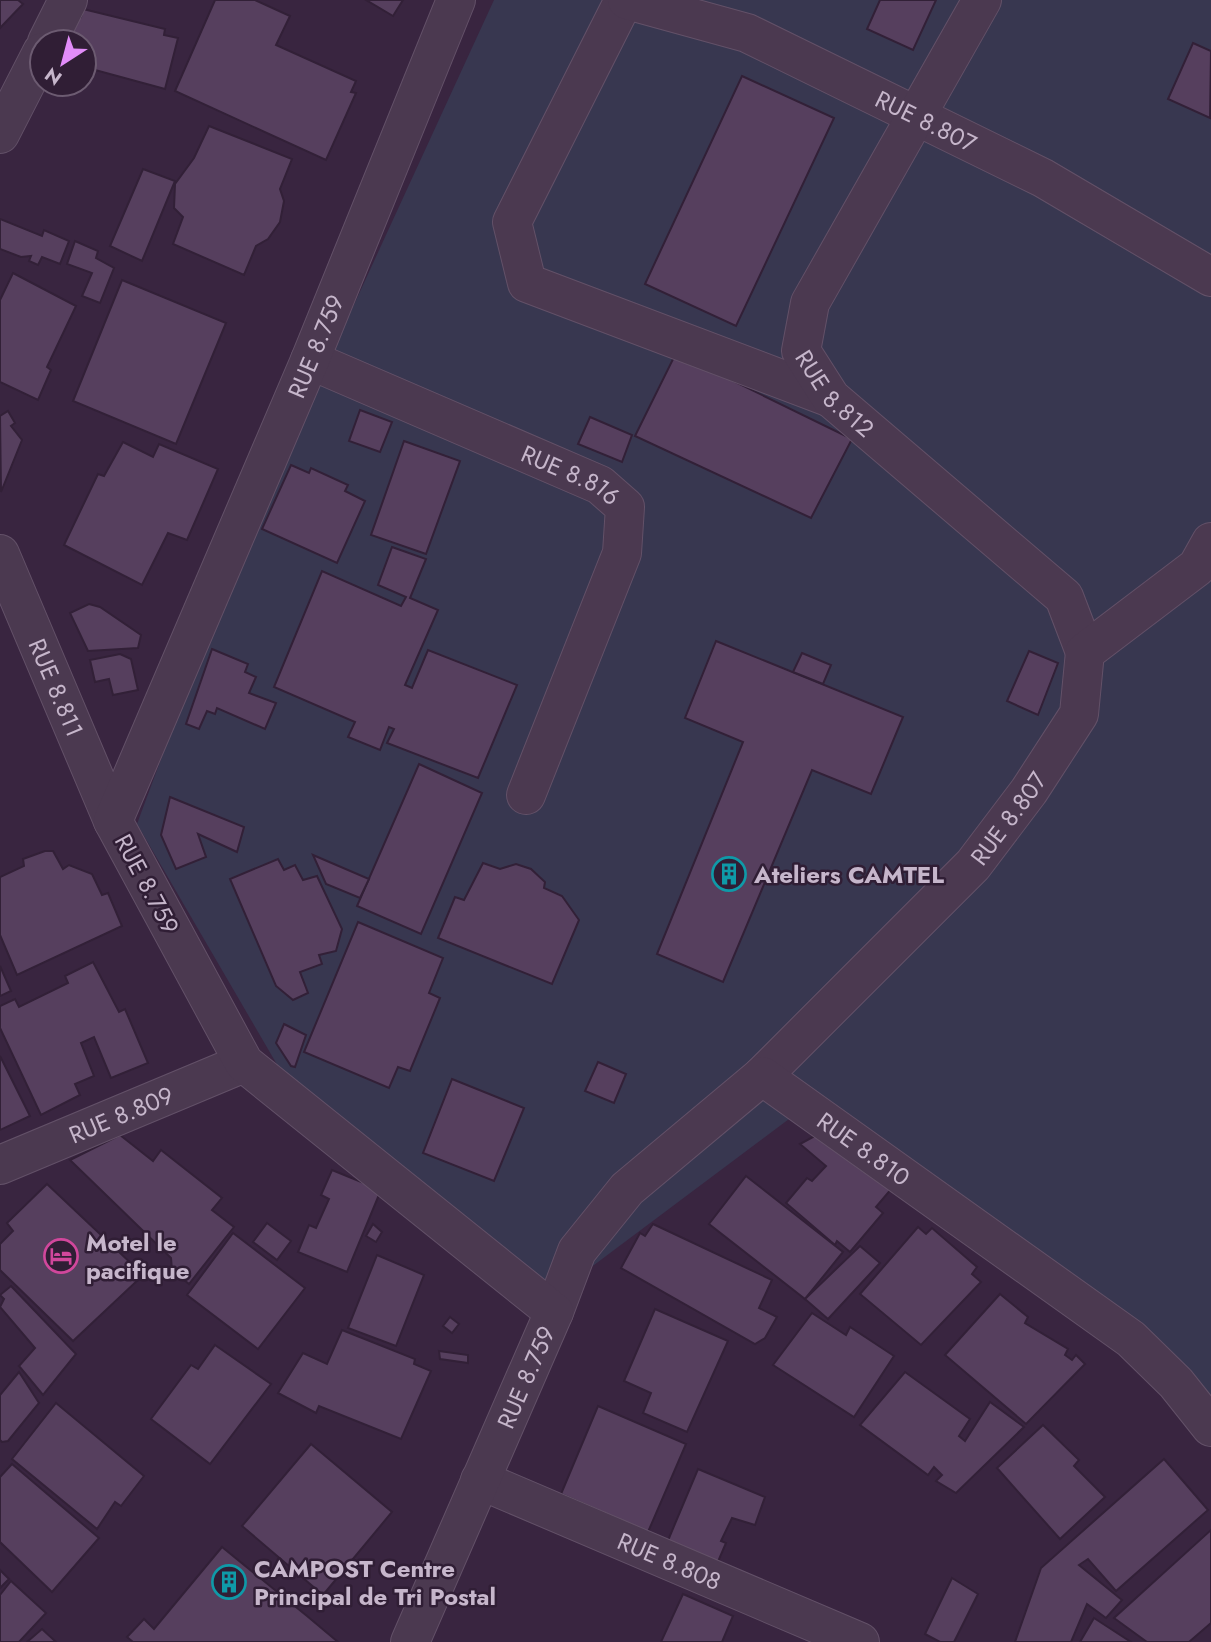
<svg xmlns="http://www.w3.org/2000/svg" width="1211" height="1642" font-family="Jost,sans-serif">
<rect width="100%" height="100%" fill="#392540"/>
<path fill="#383750" d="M494,0H1211V1430L1182,1396L809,1104L550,1298L286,1080L137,824L227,581Z"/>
<g fill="#563f5e" stroke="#322037" stroke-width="2">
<path d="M0,0H18L23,4L0,28Z"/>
<path d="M215,0H255L290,16L276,45L356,81L351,92L356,93L326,160L175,91Z"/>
<path d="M366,0H403L393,16Z"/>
<path d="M880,0H936L913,50L867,29Z"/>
<path d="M83,9L165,29L164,35L178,38L165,89L84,67V42H42L49,11L81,17Z"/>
<path d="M1193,43L1211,51L1210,118L1168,99Z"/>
<path d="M742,76L834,118L736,326L645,284Z"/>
<path d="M209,126L292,159L280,189L284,201L280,222L268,239L256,246L244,275L173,244L183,217L174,208L175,184L194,158Z"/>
<path d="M143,169L175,181L142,261L110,246Z"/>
<path d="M0,219L42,236L44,230L69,241L60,264L42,257L38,265L29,261L31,256L21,257L0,249Z"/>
<path d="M75,241L98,251L96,258L114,268L100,303L82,296L92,273L67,264Z"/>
<path d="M13,273L76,306L47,367L51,370L38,400L0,382V300Z"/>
<path d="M122,280L226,323L176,444L73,401Z"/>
<path d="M676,353L852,439L811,518L635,436Z"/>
<path d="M360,410L392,422L380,452L349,441Z"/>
<path d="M8,411L15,423L11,426L22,440L1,492L0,416Z"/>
<path d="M590,417L632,435L622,462L578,444Z"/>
<path d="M404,441L460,461L426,554L371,535Z"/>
<path d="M123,442L153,457L159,444L218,469L187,540L168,533L142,585L64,545L98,474L104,476Z"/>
<path d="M291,465L309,473L311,468L348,485L345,491L365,501L337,563L262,529Z"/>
<path d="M392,547L426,559L410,598L438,610L405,685L412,688L428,650L517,685L478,778L387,743L394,729L389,727L380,750L348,737L355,722L274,687L322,571L401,606L406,597L378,585Z"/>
<path d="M89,604L100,607L141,635L138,648L88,651L70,613Z"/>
<path d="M716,641L903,717L871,794L812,770L723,982L657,954L743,742L685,718Z"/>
<path d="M212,649L248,664L245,672L256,677L249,693L276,703L265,729L217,708L215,714L207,711L199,729L186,724Z"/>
<path d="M1029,651L1058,663L1038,715L1007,701Z"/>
<path d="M802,653L831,665L823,684L793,672Z"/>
<path d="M120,654L131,659L138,690L113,695L109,679L95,682L90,660Z"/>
<path d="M419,764L482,793L421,934L357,906Z"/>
<path d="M170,797L244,827L237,852L198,834L206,857L176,869L161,835Z"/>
<path d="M45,851H53L63,869L69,865L92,874L102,895L108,893L122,926L17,975L0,935V877L24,866L23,859Z"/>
<path d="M313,855L369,879L360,898L326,884Z"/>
<path d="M278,859L284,870L295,865L303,880L317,876L342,929L336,951L319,955L322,964L300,972L308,993L293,1000L276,986L230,879Z"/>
<path d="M483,863L500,869L516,864L531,869L545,882L544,888L562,896L579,920L552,984L438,938L455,897L464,900Z"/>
<path d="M358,922L443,958L429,993L440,998L410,1071L398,1067L389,1088L304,1052Z"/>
<path d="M93,962L119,1012L125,1009L148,1063L111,1078L94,1037L81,1043L94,1076L75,1084L80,1095L41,1115L0,1028V1006L15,999L19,1007L68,983L65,976Z"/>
<path d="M0,966L11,991L0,996Z"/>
<path d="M284,1024L306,1035L295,1067L291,1066L276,1043Z"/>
<path d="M0,1056L30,1116L0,1130Z"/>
<path d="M598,1062L626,1074L614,1103L585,1091Z"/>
<path d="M452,1079L524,1108L494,1181L423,1153Z"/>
<path d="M822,1132L893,1187L876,1207L883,1213L850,1252L837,1241L835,1245L786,1203L807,1178L812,1181L826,1166L800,1144Z"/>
<path d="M120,1135L153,1161L161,1150L222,1198L212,1210L234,1227L189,1284L172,1270L171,1258L70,1160Z"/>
<path d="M332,1170L381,1190L347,1272L298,1252L309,1225L316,1228L329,1199L321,1195Z"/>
<path d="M746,1176L843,1252L805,1299L709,1224Z"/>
<path d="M47,1184L136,1268L139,1279L73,1341L0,1270V1244L13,1231L7,1223Z"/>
<path d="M267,1223L291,1241L277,1260L253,1242Z"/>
<path d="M373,1224L382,1232L376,1242L366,1236Z"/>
<path d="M653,1224L772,1280L759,1308L777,1317L765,1338L755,1344L621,1268L640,1233L645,1236Z"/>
<path d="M918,1227L926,1234L932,1228L977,1267L972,1274L981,1282L921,1345L860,1294Z"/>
<path d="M233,1233L305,1288L258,1349L187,1295Z"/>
<path d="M860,1246L880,1263L828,1319L805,1299Z"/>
<path d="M377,1255L424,1275L396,1346L348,1328Z"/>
<path d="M11,1286L76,1354L43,1395L19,1366L35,1348L0,1307L4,1299L0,1295Z"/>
<path d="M1000,1294L1028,1317L1025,1323L1068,1349L1065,1355L1072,1360L1076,1355L1085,1364L1026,1424L945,1355Z"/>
<path d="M655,1309L728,1341L687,1432L643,1413L651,1393L624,1381Z"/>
<path d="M812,1313L846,1335L850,1327L894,1356L854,1417L773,1365Z"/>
<path d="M450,1317L459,1324L452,1333L443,1326Z"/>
<path d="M342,1330L415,1359L414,1364L431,1371L401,1439L319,1406L316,1413L278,1393L303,1353L327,1364Z"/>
<path d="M215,1345L271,1384L210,1464L151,1419L191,1365L198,1369Z"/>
<path d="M439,1351L468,1355V1363L440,1359Z"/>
<path d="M19,1372L39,1403L8,1441L2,1442L0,1440V1395Z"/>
<path d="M905,1372L970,1419L959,1436L965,1441L990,1402L1024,1427L956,1493L936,1481L942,1475L934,1467L928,1475L860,1425Z"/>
<path d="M56,1403L144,1476L121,1506L115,1502L97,1529L12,1459Z"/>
<path d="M598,1406L686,1444L648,1532L561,1494Z"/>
<path d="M1043,1425L1079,1460L1074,1466L1105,1497L1060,1539L997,1468Z"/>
<path d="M311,1444L392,1512L323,1595L242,1526Z"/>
<path d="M1164,1459L1208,1510L1116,1591L1088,1559L1079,1565L1122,1600L1106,1618L1087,1604L1071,1642H1015L1041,1568Z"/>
<path d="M12,1464L99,1538L52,1592L0,1542V1477Z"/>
<path d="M698,1469L765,1497L755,1525L732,1518L721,1541L726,1543L714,1571L664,1550Z"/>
<path d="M1211,1530V1623L1189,1642H1147L1114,1618Z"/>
<path d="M222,1547L307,1616L338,1642H133L127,1637L144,1619L154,1629Z"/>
<path d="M0,1570L9,1579L0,1588Z"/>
<path d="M952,1578L978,1594L954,1642H940L925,1634Z"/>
<path d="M11,1581L46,1613L19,1642H0V1595Z"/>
<path d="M683,1594L733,1616L722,1642H661Z"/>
<path d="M1094,1618L1131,1642H1080Z"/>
<path d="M42,1629L56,1642H27Z"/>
</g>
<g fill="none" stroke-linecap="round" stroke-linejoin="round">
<g stroke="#635168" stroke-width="40">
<g id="minor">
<path d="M624,0L512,222L527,283L831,398"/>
<path id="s1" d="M627,0L747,33L1043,178L1211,277"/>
<path id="s2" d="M982,0L810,303L801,351L831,398L1064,597L1085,652"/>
<path d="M47,42L68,0"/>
<path d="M0,134L42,52"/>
<path id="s3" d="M310,360L600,485L625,507L622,553L526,795"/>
<path id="s4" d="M0,554L113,821"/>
<path id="s5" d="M762,1076L973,865L1029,791L1079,714L1085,652L1197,567L1211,542"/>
<path id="s6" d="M0,1165L244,1063"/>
<path id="s7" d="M554,1312L577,1251L627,1189L762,1076L1131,1339L1176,1383L1211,1427"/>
<path id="s8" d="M480,1480L860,1642"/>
<path id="s9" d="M410,1642L554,1312L244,1063L113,821L310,360L456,0"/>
</g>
</g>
<use href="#minor" stroke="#4b3950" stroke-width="38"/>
</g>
<defs>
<g id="building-ring" transform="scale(1.75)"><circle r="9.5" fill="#301e35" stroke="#0f9aa8" stroke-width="1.5"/><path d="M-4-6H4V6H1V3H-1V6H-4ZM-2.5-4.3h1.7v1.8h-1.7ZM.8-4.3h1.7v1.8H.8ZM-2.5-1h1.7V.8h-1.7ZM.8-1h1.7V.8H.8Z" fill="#0f9aa8"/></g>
<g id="hotel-ring" transform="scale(1.75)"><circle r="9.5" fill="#301e35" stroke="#d1479c" stroke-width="1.5"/><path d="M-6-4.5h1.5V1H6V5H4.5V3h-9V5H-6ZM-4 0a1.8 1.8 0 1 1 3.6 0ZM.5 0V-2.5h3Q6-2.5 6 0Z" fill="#d1479c"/></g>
</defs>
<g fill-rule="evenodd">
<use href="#building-ring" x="729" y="874"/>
<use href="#hotel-ring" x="61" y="1256"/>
<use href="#building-ring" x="229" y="1582"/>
</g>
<g text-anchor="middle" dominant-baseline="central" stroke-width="5" stroke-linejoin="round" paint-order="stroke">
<g font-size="24" fill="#c6b6cb" stroke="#301e35">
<text stroke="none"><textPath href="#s1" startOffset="324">RUE 8.807</textPath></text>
<text stroke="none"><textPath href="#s9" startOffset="1549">RUE 8.759</textPath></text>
<text stroke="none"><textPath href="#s2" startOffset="452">RUE 8.812</textPath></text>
<text stroke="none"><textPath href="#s3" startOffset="285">RUE 8.816</textPath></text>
<text stroke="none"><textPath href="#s4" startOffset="145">RUE 8.811</textPath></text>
<text stroke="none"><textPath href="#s5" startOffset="357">RUE 8.807</textPath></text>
<text transform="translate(147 884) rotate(62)">RUE 8.759</text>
<text stroke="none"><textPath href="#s6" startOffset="131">RUE 8.809</textPath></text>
<text stroke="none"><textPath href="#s7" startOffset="446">RUE 8.810</textPath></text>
<text stroke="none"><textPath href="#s9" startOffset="289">RUE 8.759</textPath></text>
<text stroke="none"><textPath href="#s8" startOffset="206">RUE 8.808</textPath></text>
</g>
<g font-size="24" font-weight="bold" fill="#c6b6cb" stroke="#301e35" text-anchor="start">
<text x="754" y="874">Ateliers CAMTEL</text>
<text x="86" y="1242">Motel le<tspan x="86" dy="28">pacifique</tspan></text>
<text x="254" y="1568">CAMPOST Centre<tspan x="254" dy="28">Principal de Tri Postal</tspan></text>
</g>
</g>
<g transform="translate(63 63) rotate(216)"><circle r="33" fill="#301e35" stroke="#6c5b71" stroke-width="2"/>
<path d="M0-5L12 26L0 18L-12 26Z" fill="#e28cf9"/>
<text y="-10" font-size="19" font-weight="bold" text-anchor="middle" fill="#c6b6cb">N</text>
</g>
</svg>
